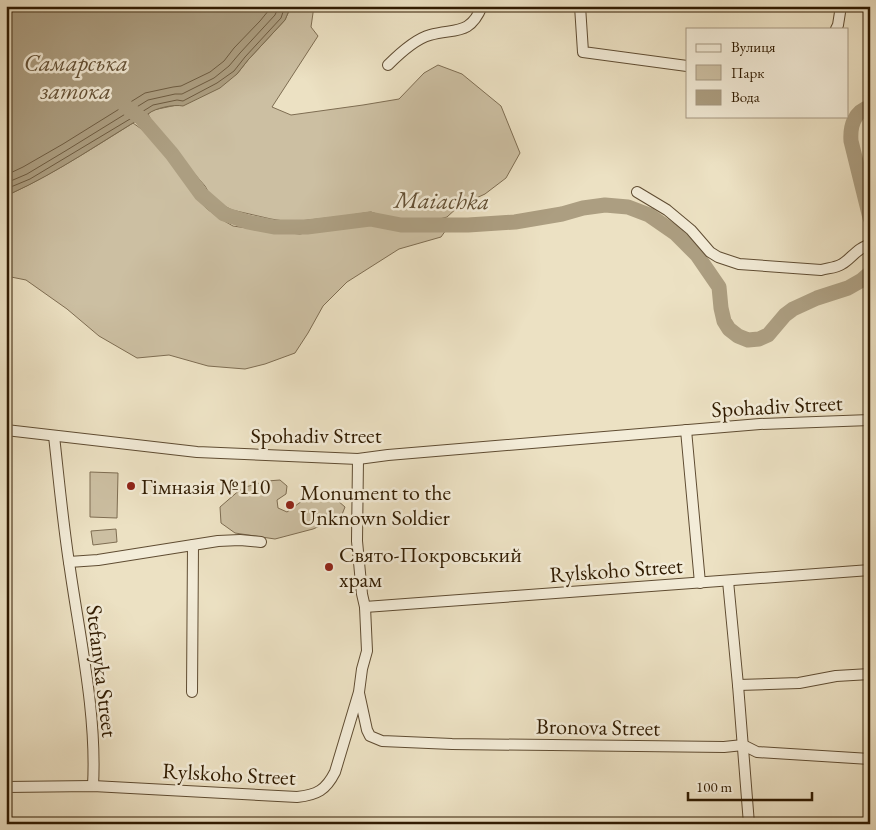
<svg xmlns="http://www.w3.org/2000/svg" width="876" height="830" font-family="'EB Garamond',serif">
<rect width="100%" height="100%" fill="#ece1c3"/>
<filter id="stains"><feTurbulence type="fractalNoise" baseFrequency=".004" numOctaves="4"/><feColorMatrix values="0 0 0 0 .2 0 0 0 0 .09 0 0 0 0 .02 0 0 0 .5 -.17"/></filter>
<radialGradient id="worn" r=".72"><stop offset=".6" stop-color="#630" stop-opacity="0"/><stop offset="1" stop-color="#630" stop-opacity=".3"/></radialGradient>
<g fill="#ccbfa2" stroke="#7e6d52">
<path d="M291,6H314L311,27L318,36L272,107L291,115L363,105L399,99L424,73L438,65L462,74L501,106L520,153L506,178L485,194L459,206L447,217L432,221L394,220L371,212L345,216L290,222L271,219L232,210L213,200L205,186L174,150L159,135L148,114L153,110L177,105L237,74L248,60L285,20Z"/>
<path d="M133,123L147,133L176,167L206,208L219,218L233,226L267,231L300,234L349,224L377,225L427,231L446,230L441,237L399,249L347,282L323,306L308,333L295,353L265,364L245,369L208,366L169,355L137,358L99,336L67,309L26,280L6,276V194H10C53,174 93,148 133,123Z"/>
<path d="M90,472L118,473L117,518L90,517Z"/>
<path d="M280,480L287,486L286,494L277,500L278,508L287,512L302,501L337,500L345,507L341,517L313,529L275,539L235,533L221,523L220,507L242,488L267,481Z"/>
<path d="M116,529L117,542L93,545L91,531Z"/>
</g>
<path fill="#ac9e81" stroke="#7a6a4e" d="M6,6H291L285,20L248,60L237,74L220,88L183,106C174,104 155,108 148,114C102,141 59,172 10,194H6Z"/>
<g fill="none" stroke-linecap="round" stroke-linejoin="round">
<g stroke="#6e5c41" stroke-width="1">
<path d="M6,175L23,167L63,144L145,93L173,87L181,86L210,72L224,61L234,48L260,21L269,10L271,6"/>
<path d="M6,183L27,174L67,150L148,100L175,94H182L214,78L229,66L240,53L275,15L279,6"/>
<path d="M6,189L30,179L145,110L153,105L177,100L183,101L217,83L234,71L245,57L281,18L285,6"/>
</g>
<g stroke="#ac9e81" stroke-width="15">
<path d="M125,106L141,118L172,154L201,194L224,214L248,222L274,227H307L370,219L401,225H468L515,222L562,214L583,208L605,205L628,207L649,215L675,233L697,255L719,287L721,308L724,321L729,329L738,336L748,340L759,339L768,335L785,315L793,309L817,298L848,288L862,280L870,273"/>
<path d="M870,107C854,111 850,127 851,141L870,218"/>
</g>
<g stroke="#5f4c32" stroke-width="12">
<g id="minor">
<path d="M580,6L583,52L687,66"/>
<path d="M836,29L838,25L841,6"/>
<path d="M388,65C399,54 415,39 430,35C455,28 470,36 482,6"/>
<path d="M637,192L667,210L691,230L710,252L718,257L739,264L821,270C828,268 836,268 842,264C851,259 859,246 870,245"/>
<path d="M6,430L197,452L358,459L388,455L760,424L870,420"/>
<path d="M686,430L700,583"/>
<path d="M54,436C59,480 63,525 70,569C80,639 97,715 93,786"/>
<path d="M69,562L98,560L218,541L240,540L261,542"/>
<path d="M728,581L738,685L749,824"/>
<path d="M365,607L870,570"/>
<path d="M738,685L799,683L836,676L870,674"/>
<path d="M192,692L193,545"/>
<path d="M359,693L367,730L370,736L382,741L452,744L724,747L743,745L757,752L870,759"/>
<path d="M6,787L93,786L297,797C317,795 326,790 335,772L359,692L362,669L367,651L365,607L362,594L357,541L358,459"/>
</g>
</g>
<use href="#minor" stroke="#f3ecd8" stroke-width="10"/>
</g>
<g fill="#8f2418" stroke="#f3ecd8" stroke-width="2">
<circle cx="131" cy="486" r="5"/>
<circle cx="290" cy="505" r="5"/>
<circle cx="329" cy="567" r="5"/>
</g>
<g text-anchor="middle" dominant-baseline="central" stroke-width="5" stroke-linejoin="round" paint-order="stroke">
<g font-size="22" fill="#301b01" stroke="#f3ecd8">
<text transform="translate(777 406) rotate(-3)">Spohadiv Street</text>
<text x="316" y="435">Spohadiv Street</text>
<text transform="translate(616 570) rotate(-4)">Rylskoho Street</text>
<text transform="translate(102 671) rotate(83)">Stefanyka Street</text>
<text transform="translate(598 727) rotate(1)">Bronova Street</text>
<text transform="translate(229 774) rotate(3)">Rylskoho Street</text>
</g>
<g font-size="22" fill="#301b01" stroke="#f3ecd8" text-anchor="start">
<text x="141" y="486">Гімназія №110</text>
<text x="300" y="492">Monument to the<tspan x="300" dy="25">Unknown Soldier</tspan></text>
<text x="339" y="554">Свято-Покровський<tspan x="339" dy="25">храм</tspan></text>
</g>
<g font-size="24" font-style="italic" fill="#624f34" stroke="#f3ecd8">
<text x="76" y="62">Самарська<tspan x="76" dy="28">затока</tspan></text>
<text transform="translate(442 200) rotate(1)">Maiachka</text>
</g>
</g>
<rect width="876" height="830" fill="none" stroke="#ece1c3" stroke-width="25"/>
<rect x="8" y="8" width="861" height="815" fill="none" stroke="#301b01" stroke-width="2.5"/>
<rect x="12" y="12" width="851" height="805" fill="none" stroke="#301b01"/>
<rect x="686" y="28" width="162" height="90" fill="#f3ecd8" stroke="#a59882"/>
<rect x="696" y="44" width="25" height="8" fill="#f3ecd8" stroke="#a59882"/>
<text x="731" y="52" font-size="15" fill="#301b01">Вулиця</text>
<rect x="696" y="65" width="25" height="15" fill="#ccbfa2" stroke="#a59882"/>
<text x="731" y="78" font-size="15" fill="#301b01">Парк</text>
<rect x="696" y="90" width="25" height="15" fill="#ac9e81" stroke="#a59882"/>
<text x="731" y="102" font-size="15" fill="#301b01">Вода</text>
<path d="M688 792v8h124v-8" fill="none" stroke="#301b01" stroke-width="2.5"/>
<text x="696" y="792" font-size="15" fill="#301b01" stroke="#f3ecd8" stroke-width="4" paint-order="stroke">100 m</text>
<rect width="100%" height="100%" filter="url(#stains)"/>
<rect width="100%" height="100%" fill="url(#worn)"/>
</svg>
